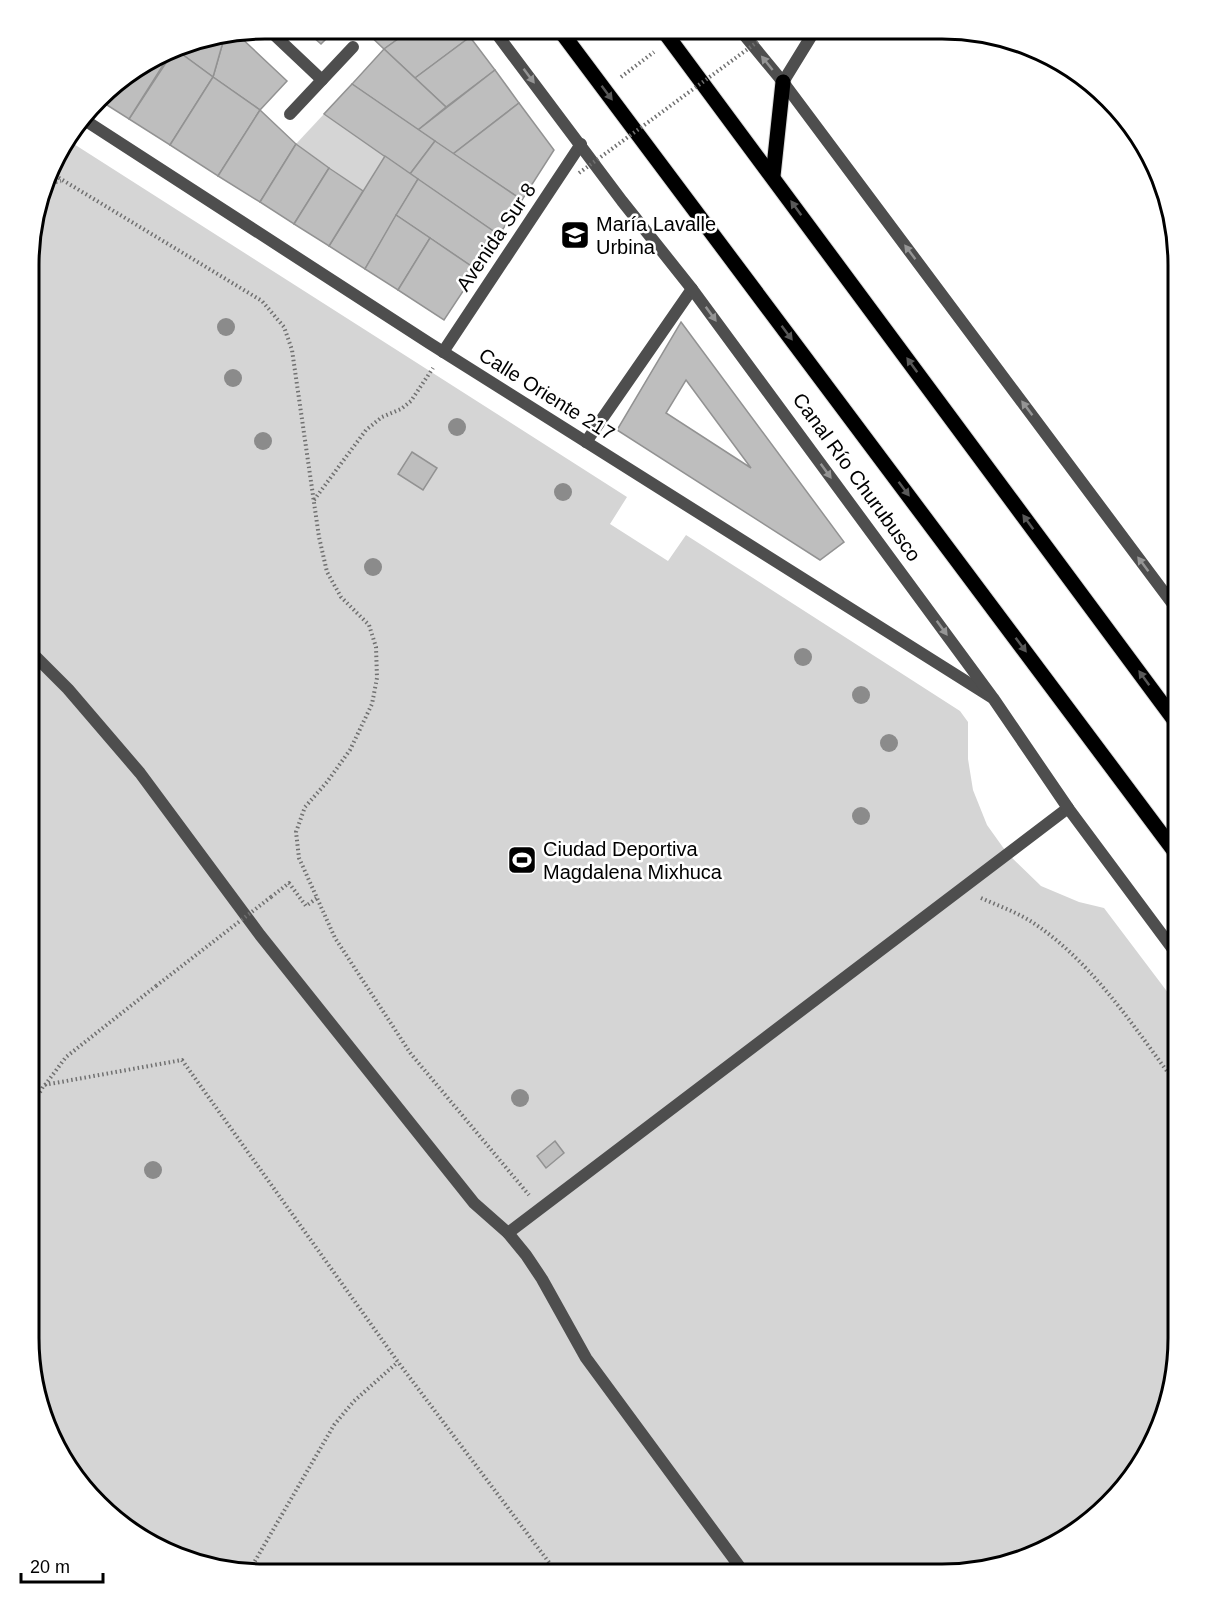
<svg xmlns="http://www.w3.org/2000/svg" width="1207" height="1603" font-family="Arial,sans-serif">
<rect width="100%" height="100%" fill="#fff"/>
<g fill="#d5d5d5">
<path d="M324,114L385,156L363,191L296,144Z"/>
<path d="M66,139L627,497L610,524L668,561L686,535L960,711L968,722V759L973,790L987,825L1007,853L1041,886L1079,902L1104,908L1178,1006V1354L1166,1414L1138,1470L1098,1516L1047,1550L943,1574L234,1573L133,1534L87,1494L53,1443L29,1339L31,234L60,147Z"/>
</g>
<g fill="#bebebe" stroke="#929292" stroke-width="1.5" fill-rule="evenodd">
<path d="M304,29H336L321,44Z"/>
<path d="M363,29H412L384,49Z"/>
<path d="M412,29H464L470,37L415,78L384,49Z"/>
<path d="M236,33L287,81L260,110L213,77L225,35Z"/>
<path d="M225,35L213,77L175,49L189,41Z"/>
<path d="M470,37L495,70L446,107L415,78Z"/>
<path d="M175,49L213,77L170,145L129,119Z"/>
<path d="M384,49L446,107L418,130L352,84Z"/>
<path d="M172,51L129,119L99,100L109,87Z"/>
<path d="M495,70L519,103L453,154L418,130Z"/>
<path d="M213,77L260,110L218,176L170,145Z"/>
<path d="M352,84L435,141L410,174L324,114Z"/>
<path d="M519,103L554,150L522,200L453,154Z"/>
<path d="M260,110L296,144L260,202L218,176Z"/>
<path d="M435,141L522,200L499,235L410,174Z"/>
<path d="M296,144L329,168L294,224L260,202Z"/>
<path d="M385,156L418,179L365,269L329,246Z"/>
<path d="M329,168L363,191L329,246L294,224Z"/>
<path d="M418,179L499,235L477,270L396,215Z"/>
<path d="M396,215L430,238L398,290L365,269Z"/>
<path d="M430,238L477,270L444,320L398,290Z"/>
<path d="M681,322L844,542L820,560L617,430ZM686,380L751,468L666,413Z"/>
<path d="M412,452L437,468L423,490L398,474Z"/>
<path d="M555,1141L564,1153L546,1168L537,1156Z"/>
</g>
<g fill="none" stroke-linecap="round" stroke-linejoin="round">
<g stroke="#dbdbdb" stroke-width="17">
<g id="primary">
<path d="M559,29L1178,856"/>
<path d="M663,30L1178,725"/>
<path d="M773,176L783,82"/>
</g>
</g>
<g stroke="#707070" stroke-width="4" stroke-dasharray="1.5 3" stroke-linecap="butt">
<path d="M621,77L654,52"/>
<path d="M51,173L262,301L284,327L292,350L319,537L327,572L341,597L369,625L376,647L377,678L372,704L350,750L327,782L305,807L296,832L299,858L335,938L411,1054L529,1195"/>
<path d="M47,184L61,181"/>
<path d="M314,500L366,430L382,417L401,409L411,401L433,368"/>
<path d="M271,897L289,883L306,906L317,898"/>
<path d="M981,898C999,906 1019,913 1035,924C1094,964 1136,1030 1178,1086"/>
<path d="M45,1085L66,1057L156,986"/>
<path d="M29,1112L44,1085L182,1060L398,1362L557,1573"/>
<path d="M248,1573L334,1425L354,1401L398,1362"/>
</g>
<g stroke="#4e4e4e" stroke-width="12">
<path d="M30,651L68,689L140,773L260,935L474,1203L508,1233L526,1255L542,1279L586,1358L745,1574"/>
<path d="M508,1233L1068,808"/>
</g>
<g stroke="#4e4e4e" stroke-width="12">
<path d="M268,29L322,80"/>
<path d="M290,114L353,47"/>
<path d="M83,119L429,343L991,697"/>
<path d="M443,352L581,144"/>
<path d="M586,442L692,289"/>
</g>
<g stroke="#4e4e4e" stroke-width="12">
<path d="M493,29L622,201L692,289L993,698L1068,808L1178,956"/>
<path d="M740,30L783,82L1178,611"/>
<path d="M783,82L815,30"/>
</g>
<use href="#primary" stroke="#000" stroke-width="15"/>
<g stroke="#707070" stroke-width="4" stroke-dasharray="1.5 3" stroke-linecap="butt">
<path d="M579,173L760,40"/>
<path d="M156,986L271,897"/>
</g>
</g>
<g fill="#8b8b8b">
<circle cx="226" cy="327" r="9"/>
<circle cx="233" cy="378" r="9"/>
<circle cx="457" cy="427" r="9"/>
<circle cx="263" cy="441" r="9"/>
<circle cx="563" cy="492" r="9"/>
<circle cx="373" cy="567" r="9"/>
<circle cx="803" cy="657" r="9"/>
<circle cx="861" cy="695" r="9"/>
<circle cx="889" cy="743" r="9"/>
<circle cx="861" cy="816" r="9"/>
<circle cx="520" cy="1098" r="9"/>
<circle cx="153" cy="1170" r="9"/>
</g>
<defs><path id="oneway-solid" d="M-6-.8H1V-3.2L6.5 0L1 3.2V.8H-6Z" transform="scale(1.5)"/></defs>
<g fill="#959595">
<use href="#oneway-solid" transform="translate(767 63) rotate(-129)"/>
<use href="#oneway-solid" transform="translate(529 76) rotate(53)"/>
<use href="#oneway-solid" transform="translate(910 252) rotate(-127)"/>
<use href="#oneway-solid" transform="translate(711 314) rotate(54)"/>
<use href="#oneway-solid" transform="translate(1027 408) rotate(-127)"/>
<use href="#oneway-solid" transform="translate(826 471) rotate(54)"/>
<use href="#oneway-solid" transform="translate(1143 564) rotate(-127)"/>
<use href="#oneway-solid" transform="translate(942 628) rotate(54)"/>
</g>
<g fill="#595959">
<use href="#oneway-solid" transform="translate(607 93) rotate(53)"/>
<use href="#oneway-solid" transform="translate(796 208) rotate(-126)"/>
<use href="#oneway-solid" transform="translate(787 333) rotate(53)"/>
<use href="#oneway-solid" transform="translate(912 365) rotate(-126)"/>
<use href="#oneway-solid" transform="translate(904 489) rotate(53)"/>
<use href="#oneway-solid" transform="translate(1028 522) rotate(-126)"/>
<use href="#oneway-solid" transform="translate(1021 645) rotate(53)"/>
<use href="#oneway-solid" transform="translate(1144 678) rotate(-126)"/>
</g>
<defs>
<g id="school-square" transform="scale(1.5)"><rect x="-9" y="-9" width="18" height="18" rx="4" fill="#000" stroke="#fff"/><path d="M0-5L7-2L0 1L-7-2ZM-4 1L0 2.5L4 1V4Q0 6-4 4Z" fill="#fff"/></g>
<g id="stadium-square" transform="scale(1.5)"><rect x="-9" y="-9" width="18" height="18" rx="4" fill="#000" stroke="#fff"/><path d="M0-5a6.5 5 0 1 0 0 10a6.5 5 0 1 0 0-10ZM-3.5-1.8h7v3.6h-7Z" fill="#fff"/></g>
</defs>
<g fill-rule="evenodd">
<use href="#school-square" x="575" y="235"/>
<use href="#stadium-square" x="522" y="860"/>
</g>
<g text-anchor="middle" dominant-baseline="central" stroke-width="5" stroke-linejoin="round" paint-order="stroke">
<g font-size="20" fill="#000" stroke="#fff" text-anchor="start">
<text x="596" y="224">María Lavalle<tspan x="596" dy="23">Urbina</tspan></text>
<text x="543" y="849">Ciudad Deportiva<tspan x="543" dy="23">Magdalena Mixhuca</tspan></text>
</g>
<g font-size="20" fill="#000" stroke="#fff">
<text transform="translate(496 237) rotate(-56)">Avenida Sur 8</text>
<text transform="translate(547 394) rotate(32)">Calle Oriente 217</text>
<text transform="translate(857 477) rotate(54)">Canal Río Churubusco</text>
</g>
</g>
<path d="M0 0H1207V1603H0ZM265 39H942A226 226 0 0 1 1168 265V1338A226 226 0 0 1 942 1564H265A226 226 0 0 1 39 1338V265A226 226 0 0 1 265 39Z" fill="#fff" fill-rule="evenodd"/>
<path fill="none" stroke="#000" stroke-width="3" d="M265 39H942A226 226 0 0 1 1168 265V1338A226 226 0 0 1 942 1564H265A226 226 0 0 1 39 1338V265A226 226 0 0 1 265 39Z"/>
<path d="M21 1573v9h82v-9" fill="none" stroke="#000000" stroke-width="3"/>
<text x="30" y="1573" font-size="18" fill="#000000" stroke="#ffffff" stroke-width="4.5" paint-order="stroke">20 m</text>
</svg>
